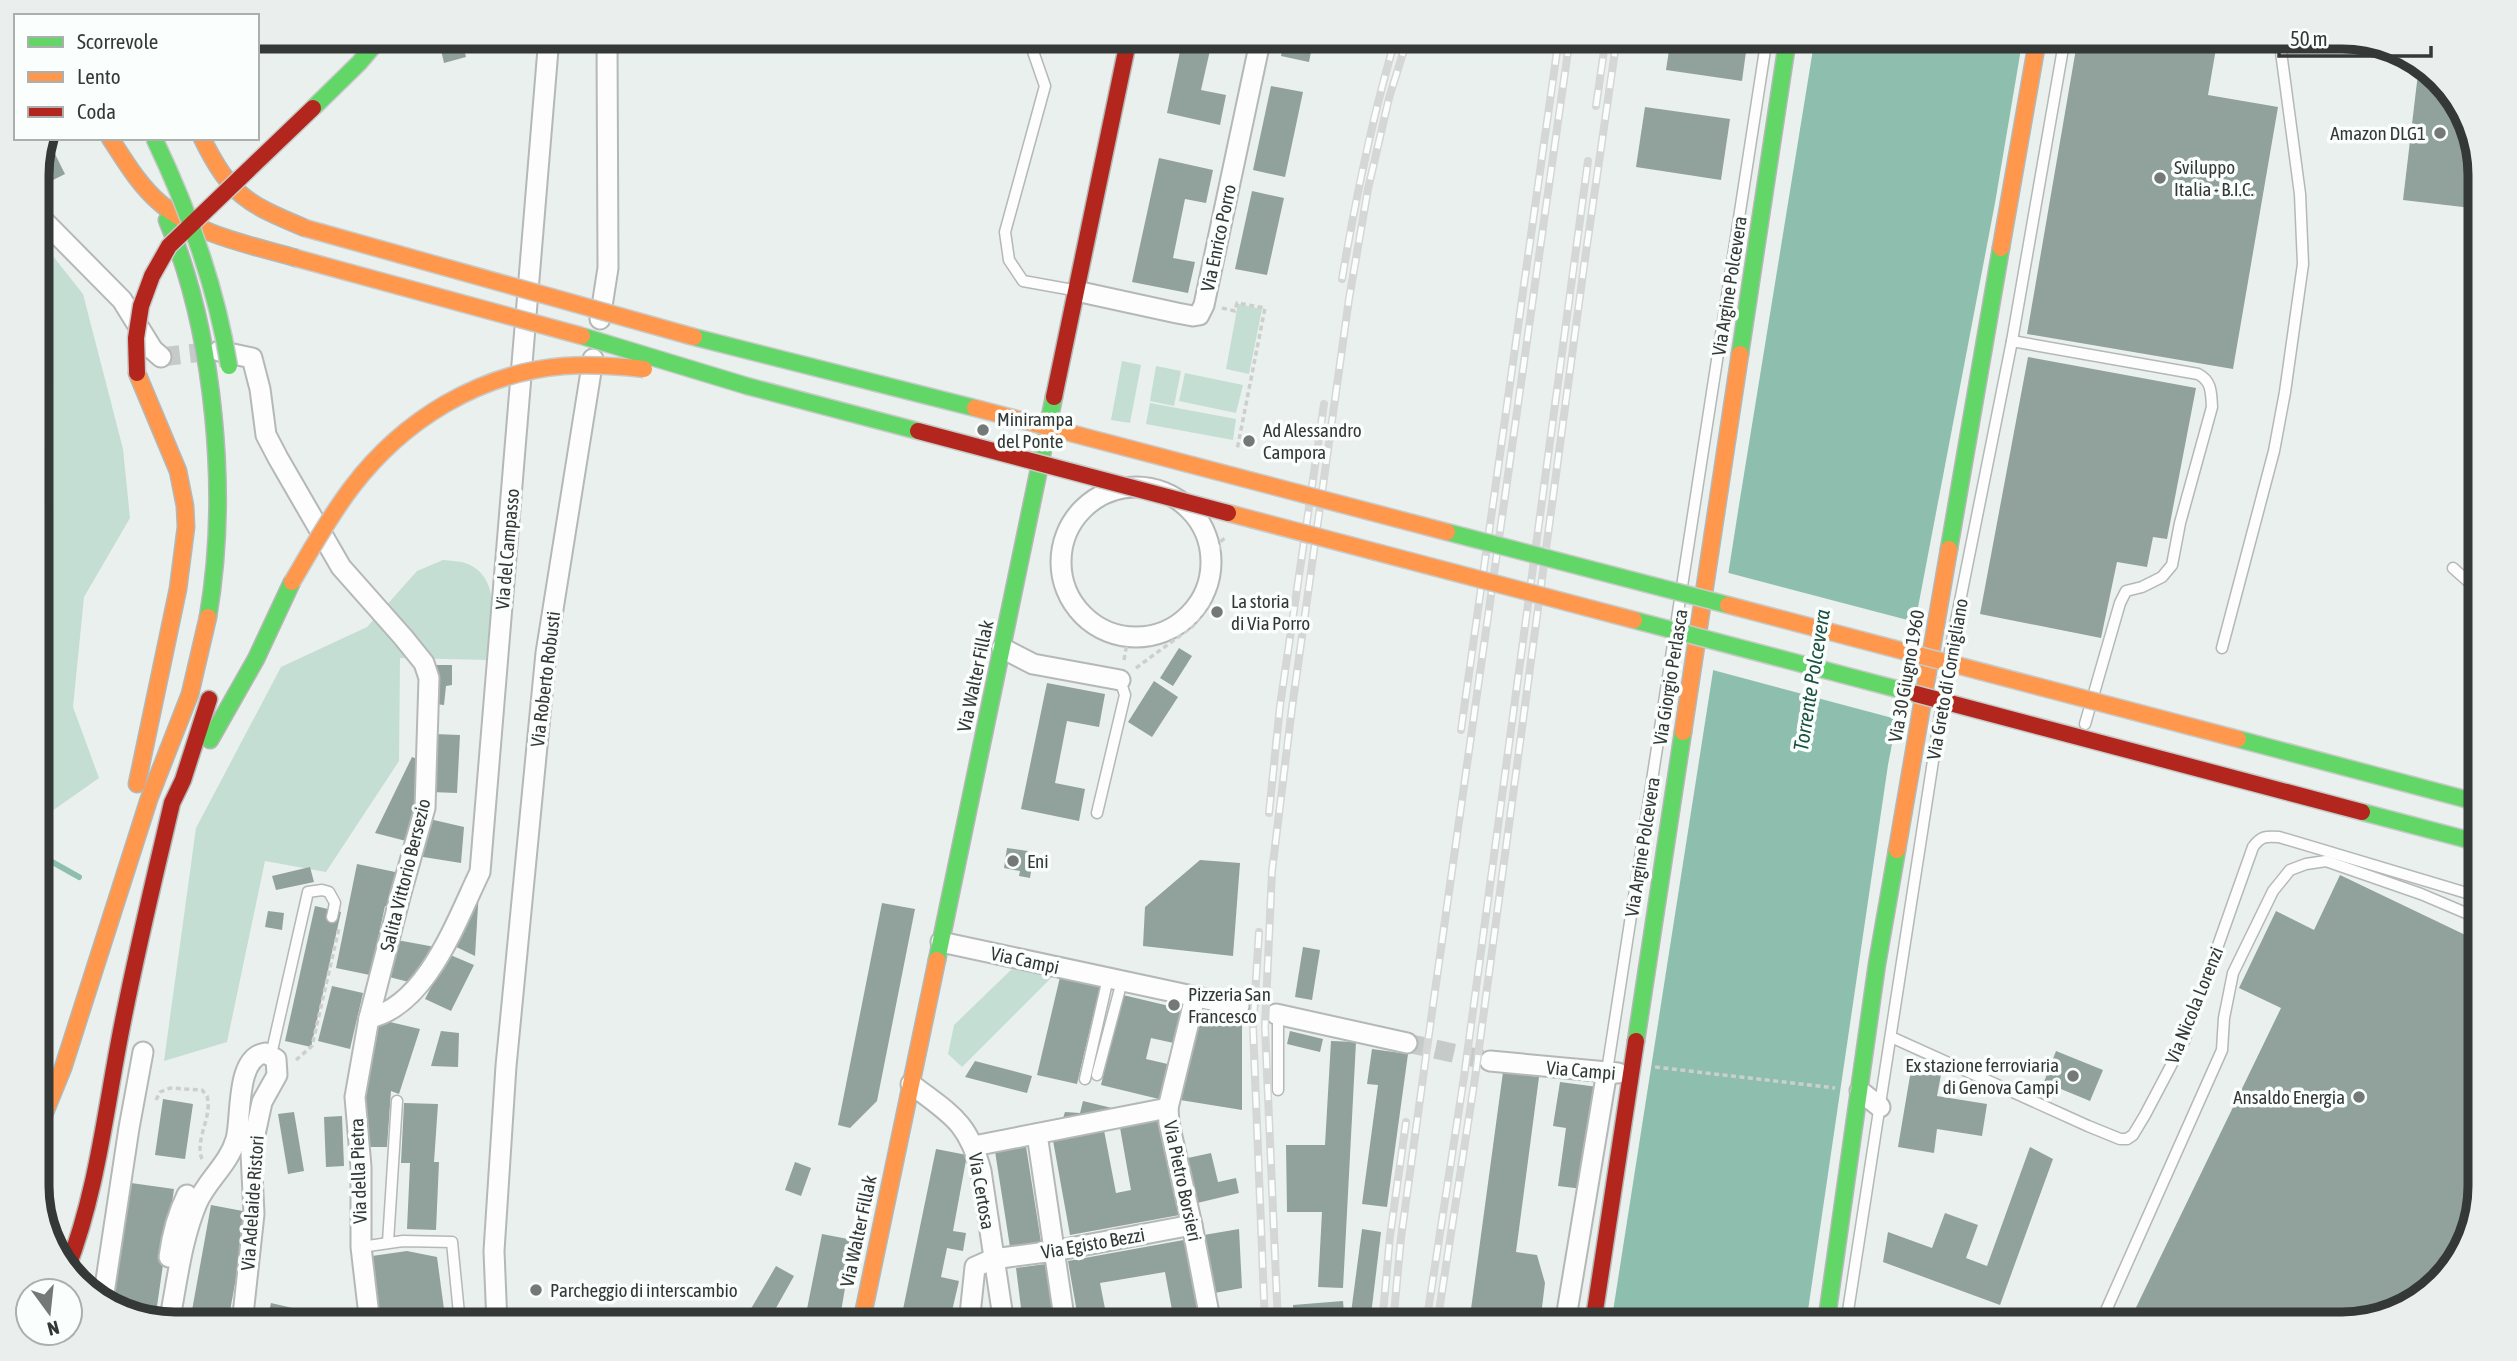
<svg xmlns="http://www.w3.org/2000/svg" width="2517" height="1361" font-family="'Asap Condensed',sans-serif">
<rect width="100%" height="100%" fill="#eaf0ed"/>
<g fill="#c4ded4">
<path d="M37,236L83,294L123,449L130,518L84,597L73,707L99,778L52,811L37,816Z"/>
<path d="M1238,304L1262,309L1249,374L1226,369Z"/>
<path d="M1122,361L1141,365L1130,423L1111,420Z"/>
<path d="M1156,366L1181,371L1174,406L1150,401Z"/>
<path d="M1185,373L1243,385L1236,413L1179,401Z"/>
<path d="M1150,403L1236,419L1233,440L1146,424Z"/>
<path d="M443,560C450,561 459,561 465,563C504,576 491,629 490,660L400,658L399,761L326,872L265,861L227,1042L164,1061L196,828L281,667L367,627L417,571Z"/>
<path d="M1015,966L1054,975L962,1067L948,1054L954,1025Z"/>
</g>
<path fill="#8ebfae" d="M1815,37H2023L1995,203L1888,765L1806,1324H1611L1739,505Z"/>
<path fill="#eaf0ed" d="M1725,572L1919,623L1900,720L1709,669Z"/>
<g fill="none" stroke-linecap="round" stroke-linejoin="round">
<path stroke="#8ebfae" stroke-width="6" d="M38,854L79,877"/>
</g>
<g fill="#91a19c">
<path d="M273,37H304L302,50L272,46Z"/>
<path d="M438,37H461L466,57L444,63Z"/>
<path d="M1183,37H1213L1201,90L1226,95L1220,125L1167,113Z"/>
<path d="M1285,37H1314L1309,62L1281,56Z"/>
<path d="M1671,37H1748L1742,81L1666,70Z"/>
<path d="M2078,37H2218L2208,95L2278,107L2233,369L2027,334Z"/>
<path d="M2419,65L2457,99L2480,167V209L2403,200Z"/>
<path d="M1271,86L1303,92L1285,177L1253,170Z"/>
<path d="M1645,107L1730,119L1721,180L1636,167Z"/>
<path d="M44,138H47L65,174L37,188V167Z"/>
<path d="M1159,158L1213,170L1206,203L1185,199L1173,258L1195,262L1188,293L1132,282Z"/>
<path d="M1252,191L1284,198L1267,275L1235,269Z"/>
<path d="M2028,357L2196,388L2167,539L2153,537L2147,567L2117,562L2101,638L1980,614Z"/>
<path d="M1179,648L1192,656L1173,686L1160,678Z"/>
<path d="M433,665H452V685L446,686L444,705L435,704Z"/>
<path d="M1154,681L1178,697L1152,737L1128,722Z"/>
<path d="M1047,683L1105,694L1099,727L1067,721L1055,783L1085,789L1079,821L1021,809Z"/>
<path d="M434,734L460,735L457,793L431,792Z"/>
<path d="M412,757L420,760L423,773L410,842L375,833Z"/>
<path d="M425,818L464,827L461,863L417,856Z"/>
<path d="M1007,848L1028,851L1027,857L1033,858L1030,878L1019,876L1020,871L1004,868Z"/>
<path d="M1200,860L1240,863L1233,956L1143,946L1145,907Z"/>
<path d="M357,864L400,873L393,908L385,906L370,975L336,968Z"/>
<path d="M310,867L314,882L276,890L272,876Z"/>
<path d="M2340,875L2480,942V1186L2466,1247L2418,1301L2342,1324H2128L2281,1008L2239,988L2276,911L2314,930Z"/>
<path d="M479,889L475,956L450,944Z"/>
<path d="M882,903L915,909L877,1101L850,1128L838,1125Z"/>
<path d="M315,906L341,912L311,1047L285,1041Z"/>
<path d="M268,911L284,913L282,930L265,927Z"/>
<path d="M397,940L435,947L425,972L416,970L413,983L389,977Z"/>
<path d="M1303,947L1320,950L1312,1000L1295,997Z"/>
<path d="M448,954L474,965L451,1011L425,999Z"/>
<path d="M1060,977L1100,986L1077,1084L1037,1075Z"/>
<path d="M332,986L363,993L350,1049L318,1041Z"/>
<path d="M1123,995L1186,1010L1178,1044L1151,1038L1146,1059L1172,1065L1163,1100L1101,1085Z"/>
<path d="M1194,1012L1242,1024V1110L1174,1099Z"/>
<path d="M377,1019L420,1029L399,1094L391,1091L387,1147H366L365,1083Z"/>
<path d="M441,1031L459,1033L458,1067L431,1066Z"/>
<path d="M1290,1031L1323,1039L1320,1052L1287,1044Z"/>
<path d="M1331,1041L1356,1042L1343,1288L1318,1287L1322,1212H1287L1286,1145H1325Z"/>
<path d="M1372,1049L1408,1054L1387,1207L1362,1204L1378,1085L1367,1084Z"/>
<path d="M2056,1051L2103,1070L2090,1101L2044,1082Z"/>
<path d="M975,1061L1032,1076L1027,1093L965,1077Z"/>
<path d="M1911,1070L1941,1075L1937,1096L1987,1104L1982,1136L1937,1129L1934,1153L1898,1147Z"/>
<path d="M1503,1072L1539,1077L1516,1252L1537,1255L1545,1283L1540,1324H1469Z"/>
<path d="M1560,1082L1598,1087L1583,1189L1558,1186L1566,1128L1553,1126Z"/>
<path d="M163,1099L193,1104L185,1159L155,1155Z"/>
<path d="M1083,1101L1116,1109L1060,1127L1065,1112L1080,1113Z"/>
<path d="M404,1103L438,1104L434,1162H439L436,1230L407,1229L410,1163H401Z"/>
<path d="M294,1112L304,1171L288,1174L278,1114Z"/>
<path d="M1167,1113L1185,1214L1070,1235L1052,1135L1103,1125L1116,1193L1131,1190L1119,1122Z"/>
<path d="M342,1116L344,1166L326,1167L324,1117Z"/>
<path d="M1025,1140L1041,1242L1010,1247L994,1145Z"/>
<path d="M2030,1147L2053,1159L2000,1305L1883,1262L1888,1232L1932,1248L1945,1213L1978,1225L1966,1258L1987,1266Z"/>
<path d="M936,1149L967,1155L953,1231L966,1233L963,1251L947,1248L941,1277L959,1281L949,1324H900Z"/>
<path d="M1211,1153L1218,1182L1236,1178L1239,1193L1193,1204L1183,1159Z"/>
<path d="M795,1162L811,1168L801,1196L785,1190Z"/>
<path d="M131,1183L174,1189L155,1320L112,1308Z"/>
<path d="M211,1205L248,1212L228,1322L191,1316Z"/>
<path d="M1239,1229L1242,1288L1209,1294L1198,1236Z"/>
<path d="M1362,1229L1381,1232L1371,1315L1351,1313Z"/>
<path d="M822,1234L853,1240L839,1324H804Z"/>
<path d="M1189,1239L1206,1324H1167L1174,1321L1165,1272L1100,1283L1108,1324H1079L1068,1261Z"/>
<path d="M407,1251L437,1257L446,1324H381L372,1256Z"/>
<path d="M1046,1264L1054,1324H1023L1016,1268Z"/>
<path d="M776,1266L794,1276L767,1324H742Z"/>
<path d="M1343,1301L1345,1324H1294L1293,1305Z"/>
<path d="M271,1303L301,1310L297,1324H266Z"/>
</g>
<g fill="none" stroke-linecap="round" stroke-linejoin="round">
<g stroke="#c6cbc9" stroke-width="19" stroke-dasharray="19 10" stroke-linecap="butt">
<path d="M161,357L212,351"/>
<path d="M1239,1006L1276,1014"/>
<path d="M1407,1043L1490,1061"/>
</g>
<g stroke="#b4b8b7" stroke-width="13">
<g id="lane">
<path d="M1028,37L1045,86L1005,232L1009,260L1023,281L1073,290"/>
<path d="M2012,341L2198,374C2212,381 2211,393 2212,407L2180,523L2172,565L2162,577L2142,587L2126,591L2120,603L2085,724"/>
<path d="M2453,568L2480,592"/>
<path d="M2222,648L2274,451L2285,392L2303,264L2300,194L2279,37"/>
<path d="M1097,813L1125,695L1120,680"/>
<path d="M1278,1015V1090"/>
<path d="M1891,1037L2088,1126L2120,1139H2127L2133,1135L2145,1115L2184,1041L2253,847C2261,836 2266,836 2279,837L2480,897"/>
<path d="M271,1055L308,892L322,890L329,892L335,903L332,917"/>
<path d="M1607,1071L1767,37"/>
<path d="M1097,1075L1122,981"/>
<path d="M1085,1079L1108,978"/>
<path d="M388,1242L397,1101"/>
<path d="M361,1247L403,1241L452,1242L460,1324"/>
<path d="M1846,1324L1950,651L2012,341L2065,37"/>
<path d="M2100,1324L2222,1050L2224,1018L2233,973L2273,891L2290,870L2306,864L2326,861L2421,894L2480,919"/>
</g>
</g>
<g stroke="#b4b8b7" stroke-width="23">
<g id="street">
<path d="M37,214L122,300L153,350L161,357"/>
<path d="M1076,291L1177,313L1193,316L1199,315L1204,305L1261,37"/>
<path d="M600,319L608,268L607,37"/>
<path d="M219,351L252,358L260,389L266,435L278,458L341,567L403,637L424,663L429,678L425,808L401,893L369,1018L355,1097L361,1167V1247L370,1324"/>
<circle cx="1136" cy="562" r="75"/>
<path d="M1002,648L1033,664L1120,680"/>
<path d="M941,942L1239,1006"/>
<path d="M1195,997L1168,1108L1169,1123L1192,1225L1211,1324"/>
<path d="M1276,1014L1407,1043"/>
<path d="M369,1018C427,1006 457,919 480,872L549,37"/>
<path d="M1490,1061L1618,1073"/>
<path d="M911,1084C950,1114 968,1121 981,1171L1004,1324"/>
<path d="M1860,1091L1880,1107"/>
<path d="M1037,1134L1065,1324"/>
<path d="M974,1146L1168,1108"/>
<path d="M169,1257C172,1235 177,1215 187,1195"/>
<path d="M103,1300L129,1128L143,1052"/>
<path d="M169,1323C177,1283 181,1241 197,1203C207,1180 229,1164 236,1139C242,1118 235,1058 265,1053L276,1059L277,1075L262,1102L251,1153L254,1214L242,1324"/>
<path d="M497,1324L494,1251L506,1066L546,653L593,359"/>
<path d="M969,1324L975,1267L993,1259L1054,1251L1192,1225"/>
<path d="M1565,1324L1607,1071"/>
</g>
</g>
<g stroke="#b4b8b7" stroke-width="19">
<g id="fast">
<path d="M167,220C215,335 229,494 208,617"/>
<path d="M1740,354L1788,37"/>
<path d="M1949,549L2001,248"/>
<path d="M210,740L256,659L292,582"/>
<path d="M937,960L1054,397"/>
<path d="M1636,1041L1683,732"/>
<path d="M1826,1324L1877,964L1897,850"/>
</g>
</g>
<g stroke="#b4b8b7" stroke-width="19">
<g id="slow">
<path d="M110,138C125,161 139,185 160,203C196,235 251,245 296,258"/>
<path d="M202,138C230,195 247,204 305,228"/>
<path d="M2001,248L2038,37"/>
<path d="M137,373L178,471L185,506L186,527L178,589L137,784"/>
<path d="M1683,732L1740,354"/>
<path d="M1897,850L1949,549"/>
<path d="M37,1132L63,1068L149,799L190,694L208,617"/>
<path d="M861,1324L937,960"/>
</g>
</g>
<g stroke="#b4b8b7" stroke-width="19">
<g id="jam">
<path d="M1054,397L1129,37"/>
<path d="M67,1269C95,1197 104,1122 118,1047C133,965 153,884 172,803L183,780L209,699"/>
<path d="M1593,1324L1636,1041"/>
</g>
</g>
<g stroke="#cccfcd" stroke-width="3.5" stroke-dasharray="5 3.5" stroke-linecap="butt">
<path d="M1222,308L1235,311L1237,303L1265,308L1237,450"/>
<path d="M1124,660L1128,637"/>
<path d="M1136,668L1193,626L1209,603L1220,542L1225,538"/>
<path d="M296,1060L312,1046L339,928"/>
<path d="M1655,1067L1835,1088"/>
<path d="M156,1100L160,1092L170,1088L202,1090L207,1096C213,1117 194,1140 202,1159"/>
</g>
<use href="#lane" stroke="#fcfdfc" stroke-width="10"/>
<use href="#street" stroke="#fcfdfc" stroke-width="19"/>
<use href="#fast" stroke="#63d668" stroke-width="16"/>
<use href="#slow" stroke="#ff974d" stroke-width="16"/>
<use href="#jam" stroke="#b3261e" stroke-width="16"/>
<g stroke="#d5d6d6" stroke-width="8">
<g id="rail">
<path d="M1596,106L1606,37"/>
<path d="M1342,279C1356,197 1372,117 1396,37"/>
<path d="M1461,730L1559,37"/>
<path d="M1269,813L1280,706L1324,404"/>
<path d="M1259,932L1253,1027L1265,1324"/>
<path d="M1278,1324L1265,1027L1272,871L1292,708L1349,299L1368,189L1389,98L1408,37"/>
<path d="M1382,1324L1390,1236L1406,1122"/>
<path d="M1393,1324L1401,1238L1433,1005L1570,37"/>
<path d="M1426,1324L1464,1077L1588,161"/>
<path d="M1437,1324L1475,1078L1584,266L1617,37"/>
</g>
</g>
<use href="#rail" stroke="#fafffd" stroke-width="5" stroke-dasharray="16" stroke-linecap="butt"/>
<g stroke="#c7cac9" stroke-width="19" stroke-linecap="butt">
<g id="fast-bridge">
<path d="M313,108L359,63L381,37"/>
<path d="M154,138C189,211 216,285 229,366"/>
<path d="M582,336L747,386L918,431"/>
<path d="M694,337L975,408"/>
<path d="M1447,532L1728,605"/>
<path d="M1634,620L1916,694"/>
<path d="M2238,739L2480,803"/>
<path d="M2362,812L2480,843"/>
</g>
</g>
<g stroke="#c7cac9" stroke-width="19" stroke-linecap="butt">
<g id="slow-bridge">
<path d="M305,228L694,337"/>
<path d="M296,258L582,336"/>
<path d="M975,408L1447,532"/>
<path d="M1228,513L1634,620"/>
<path d="M292,582C311,550 329,517 352,487C403,420 479,373 564,366C591,364 617,366 644,369"/>
<path d="M1728,605L2238,739"/>
</g>
</g>
<g stroke="#c7cac9" stroke-width="19" stroke-linecap="butt">
<g id="jam-bridge">
<path d="M137,373L136,338L141,306L152,276L169,246L313,108"/>
<path d="M918,431L1228,513"/>
<path d="M1916,694L2362,812"/>
</g>
</g>
<use href="#fast-bridge" stroke="#63d668" stroke-width="16"/>
<use href="#slow-bridge" stroke="#ff974d" stroke-width="16"/>
<use href="#jam-bridge" stroke="#b3261e" stroke-width="16"/>
</g>
<g fill="#747977" stroke="#fafffd" stroke-width="2.5">
<circle cx="2440" cy="133" r="7"/>
<circle cx="2160" cy="178" r="7"/>
<circle cx="983" cy="430" r="7"/>
<circle cx="1249" cy="441" r="7"/>
<circle cx="1217" cy="612" r="7"/>
<circle cx="1013" cy="861" r="7"/>
<circle cx="1174" cy="1005" r="7"/>
<circle cx="2073" cy="1076" r="7"/>
<circle cx="2359" cy="1097" r="7"/>
<circle cx="536" cy="1290" r="7"/>
</g>
<g text-anchor="middle" dominant-baseline="central" stroke-width="7" stroke-linejoin="round" paint-order="stroke">
<g font-size="19" fill="#343937" stroke="#fafffd" text-anchor="start">
<text x="2426" y="133" text-anchor="end">Amazon DLG1</text>
<text x="2174" y="167">Sviluppo<tspan x="2174" dy="22">Italia - B.I.C.</tspan></text>
<text x="997" y="419">Minirampa<tspan x="997" dy="22">del Ponte</tspan></text>
<text x="1263" y="430">Ad Alessandro<tspan x="1263" dy="22">Campora</tspan></text>
<text x="1231" y="601">La storia<tspan x="1231" dy="22">di Via Porro</tspan></text>
<text x="1027" y="861">Eni</text>
<text x="1188" y="994">Pizzeria San<tspan x="1188" dy="22">Francesco</tspan></text>
<text x="2059" y="1065" text-anchor="end">Ex stazione ferroviaria<tspan x="2059" dy="22">di Genova Campi</tspan></text>
<text x="2345" y="1097" text-anchor="end">Ansaldo Energia</text>
<text x="550" y="1290">Parcheggio di interscambio</text>
</g>
<g font-size="19" fill="#343937" stroke="#fafffd">
<text transform="translate(1218 238) rotate(-78)">Via Enrico Porro</text>
<text transform="translate(1729 286) rotate(-81)">Via Argine Polcevera</text>
<text transform="translate(507 549) rotate(-85)">Via del Campasso</text>
<text transform="translate(975 676) rotate(-78)">Via Walter Fillak</text>
<text transform="translate(1906 676) rotate(-80)">Via 30 Giugno 1960</text>
<text transform="translate(1670 677) rotate(-81)">Via Giorgio Perlasca</text>
<text transform="translate(545 679) rotate(-83)">Via Roberto Robusti</text>
<text transform="translate(1947 679) rotate(-80)">Via Greto di Cornigliano</text>
<text transform="translate(1642 847) rotate(-81)">Via Argine Polcevera</text>
<text transform="translate(405 875) rotate(-76)">Salita Vittorio Bersezio</text>
<text transform="translate(1025 960) rotate(12)">Via Campi</text>
<text transform="translate(2194 1005) rotate(-68)">Via Nicola Lorenzi</text>
<text transform="translate(1581 1070) rotate(5)">Via Campi</text>
<text transform="translate(358 1171) rotate(-92)">Via della Pietra</text>
<text transform="translate(1183 1181) rotate(78)">Via Pietro Borsieri</text>
<text transform="translate(982 1191) rotate(80)">Via Certosa</text>
<text transform="translate(252 1203) rotate(-86)">Via Adelaide Ristori</text>
<text transform="translate(858 1231) rotate(-78)">Via Walter Fillak</text>
<text transform="translate(1093 1243) rotate(-10)">Via Egisto Bezzi</text>
</g>
<g font-size="21" font-style="italic" fill="#1b5242" stroke="#fafffd">
<text transform="translate(1811 680) rotate(-81)">Torrente Polcevera</text>
</g>
</g>
<path d="M0 0H2517V1361H0ZM175 49H2342A126 126 0 0 1 2468 175V1186A126 126 0 0 1 2342 1312H175A126 126 0 0 1 49 1186V175A126 126 0 0 1 175 49Z" fill="#eaefed" fill-rule="evenodd"/>
<path fill="none" stroke="#343937" stroke-width="9" d="M175 49H2342A126 126 0 0 1 2468 175V1186A126 126 0 0 1 2342 1312H175A126 126 0 0 1 49 1186V175A126 126 0 0 1 175 49Z"/>
<rect x="14" y="14" width="245" height="126" fill="#fafffd" stroke="#abb0ae" stroke-width="2"/>
<rect x="28" y="37" width="35" height="10" fill="#63d668" stroke="#abb0ae" stroke-width="2"/>
<text x="77" y="49" font-size="21" fill="#343937">Scorrevole</text>
<rect x="28" y="72" width="35" height="10" fill="#ff974d" stroke="#abb0ae" stroke-width="2"/>
<text x="77" y="84" font-size="21" fill="#343937">Lento</text>
<rect x="28" y="107" width="35" height="10" fill="#b3261e" stroke="#abb0ae" stroke-width="2"/>
<text x="77" y="119" font-size="21" fill="#343937">Coda</text>
<g transform="translate(49 1312) rotate(165)"><circle r="33" fill="#fafffd" stroke="#abb0ae" stroke-width="2"/>
<path d="M0-5L12 26L0 18L-12 26Z" fill="#747977"/>
<text y="-10" font-size="19" font-weight="bold" text-anchor="middle" fill="#343937">N</text>
</g>
<path d="M2279 46v10h152v-10" fill="none" stroke="#343937" stroke-width="3.5"/>
<text x="2290" y="46" font-size="21" fill="#343937" stroke="#fafffd" stroke-width="5" paint-order="stroke">50 m</text>
</svg>
